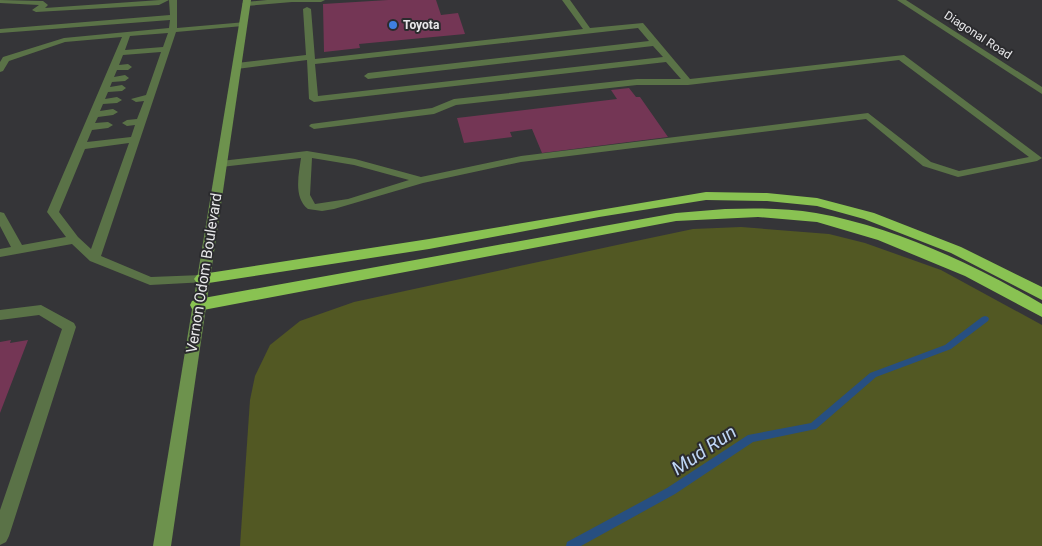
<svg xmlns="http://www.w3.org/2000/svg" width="1042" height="546" font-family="Roboto,sans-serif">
<rect width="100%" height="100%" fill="#353538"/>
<path fill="#525823" d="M741,227L829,234L865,243L941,270L1042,325V546H240L250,400L255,376L270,345L300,321L354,302L617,245L693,229Z"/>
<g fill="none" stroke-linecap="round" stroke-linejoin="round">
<path fill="#274f81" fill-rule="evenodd" d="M985,316L988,317L989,319L988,321L951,349L876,377L816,429L753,442L675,494L581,546H566L567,542L667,488L748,435L811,423L870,373L945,345L982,317Z"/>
</g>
<g fill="#743655">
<path d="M388,0H436L441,15L458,13L465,34L359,44L360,48L324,52L323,4Z"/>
<path d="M629,88L636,97H640L668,137L542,153L532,129L510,132L512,137L464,143L457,118L617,99L611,90Z"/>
<path d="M11,340L10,343L28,340L0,413V342Z"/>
</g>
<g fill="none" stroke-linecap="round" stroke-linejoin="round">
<g fill="#5a7247" fill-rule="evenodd">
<path d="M0,0L43,1L48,5L45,8L160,0H177V28L246,22L247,24L243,26L176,32L101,256L151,277L202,275L208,279L206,282L150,285L90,261L72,244L0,257V249L11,247L0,226V212L4,213L22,245L66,237L47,212L122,37L65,42L9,61L3,71L0,72V62L3,57L64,38L169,28L170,20L0,33V29L170,15L169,0L159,5L36,12L32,10L39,5L0,3ZM168,33L163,47L125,50L130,36ZM161,52L146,95L131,99L136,102L144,101L137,119L127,120L122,123L127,126L135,125L131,137L87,142L92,130L108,128L113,125L108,122L95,123L98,117L113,115L118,112L113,109L100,111L103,104L117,103L122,100L117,97L105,99L108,92L122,91L126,88L122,85L110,87L112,82L125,81L129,78L125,75L114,77L117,70H128L132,67L128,64L119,65L123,55ZM129,143L91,249L78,237L59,212L85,149Z"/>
<path d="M267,0H325L321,2H292L246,6L242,4L246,2Z"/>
<path d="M562,0H570L590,28L643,23L690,79L904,55L1042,158L1037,161L958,177L923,166L866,119L521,162L423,183L334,209L322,211L308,209C293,197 299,174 301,158L221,167L216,164L221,161L307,151L355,159L421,177L521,156L868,113L931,162L959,171L1029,157L899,60L688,85H637L456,105L434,114L314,129L309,126L311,124L432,108L454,99L637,79H681L666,62L314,102L309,99L307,60L237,69L233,66L237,63L306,55L303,9L307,7L311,9L315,59L583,29ZM638,28L649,41L368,73L364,76L368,79L653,46L663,57L318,96L315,64ZM312,158L354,165L409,180L348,199L315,204L310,195Z"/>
<path d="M41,305L74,323L76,327L9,536L6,542L0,545V510L62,329L39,315L0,320V310Z"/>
</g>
<path fill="#5a7247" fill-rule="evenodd" d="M897,0H906L1042,87V94Z"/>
<path fill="#6d924d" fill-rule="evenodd" d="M243,0H251L171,546H153Z"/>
<g fill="#89c252" fill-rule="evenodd">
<path d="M706,192L767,193L817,198L874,213L961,247L1042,287V300L951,253L864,219L817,206L767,201L706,200L599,217L429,249L202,284L197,283L194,279L197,275L202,274L429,239Z"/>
<path d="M725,209C756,208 786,208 816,213C895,227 973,264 1042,304V317L965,276L878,240L817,222L758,217L676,221L198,311L192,309L190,305L192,301L198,299L676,213Z"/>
</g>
</g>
<circle fill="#3f7fe0" stroke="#2b2b2e" stroke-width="2" cx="393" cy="25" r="5"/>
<g text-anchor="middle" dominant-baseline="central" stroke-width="4" stroke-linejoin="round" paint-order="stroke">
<g font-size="12" font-weight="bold" fill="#e8e8ea" stroke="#2b2b2e" text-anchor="start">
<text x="403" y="25">Toyota</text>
</g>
<g font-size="12" fill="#e8e8ea" stroke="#2b2b2e">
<text transform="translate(978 35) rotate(33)">Diagonal Road</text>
</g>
<g font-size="15" fill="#e8e8ea" stroke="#2b2b2e">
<text transform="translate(204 273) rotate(-81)">Vernon Odom Boulevard</text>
</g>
<g font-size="19" font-style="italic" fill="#bed5f4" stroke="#2b2b2e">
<text transform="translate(704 450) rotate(-34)">Mud Run</text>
</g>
</g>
</svg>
